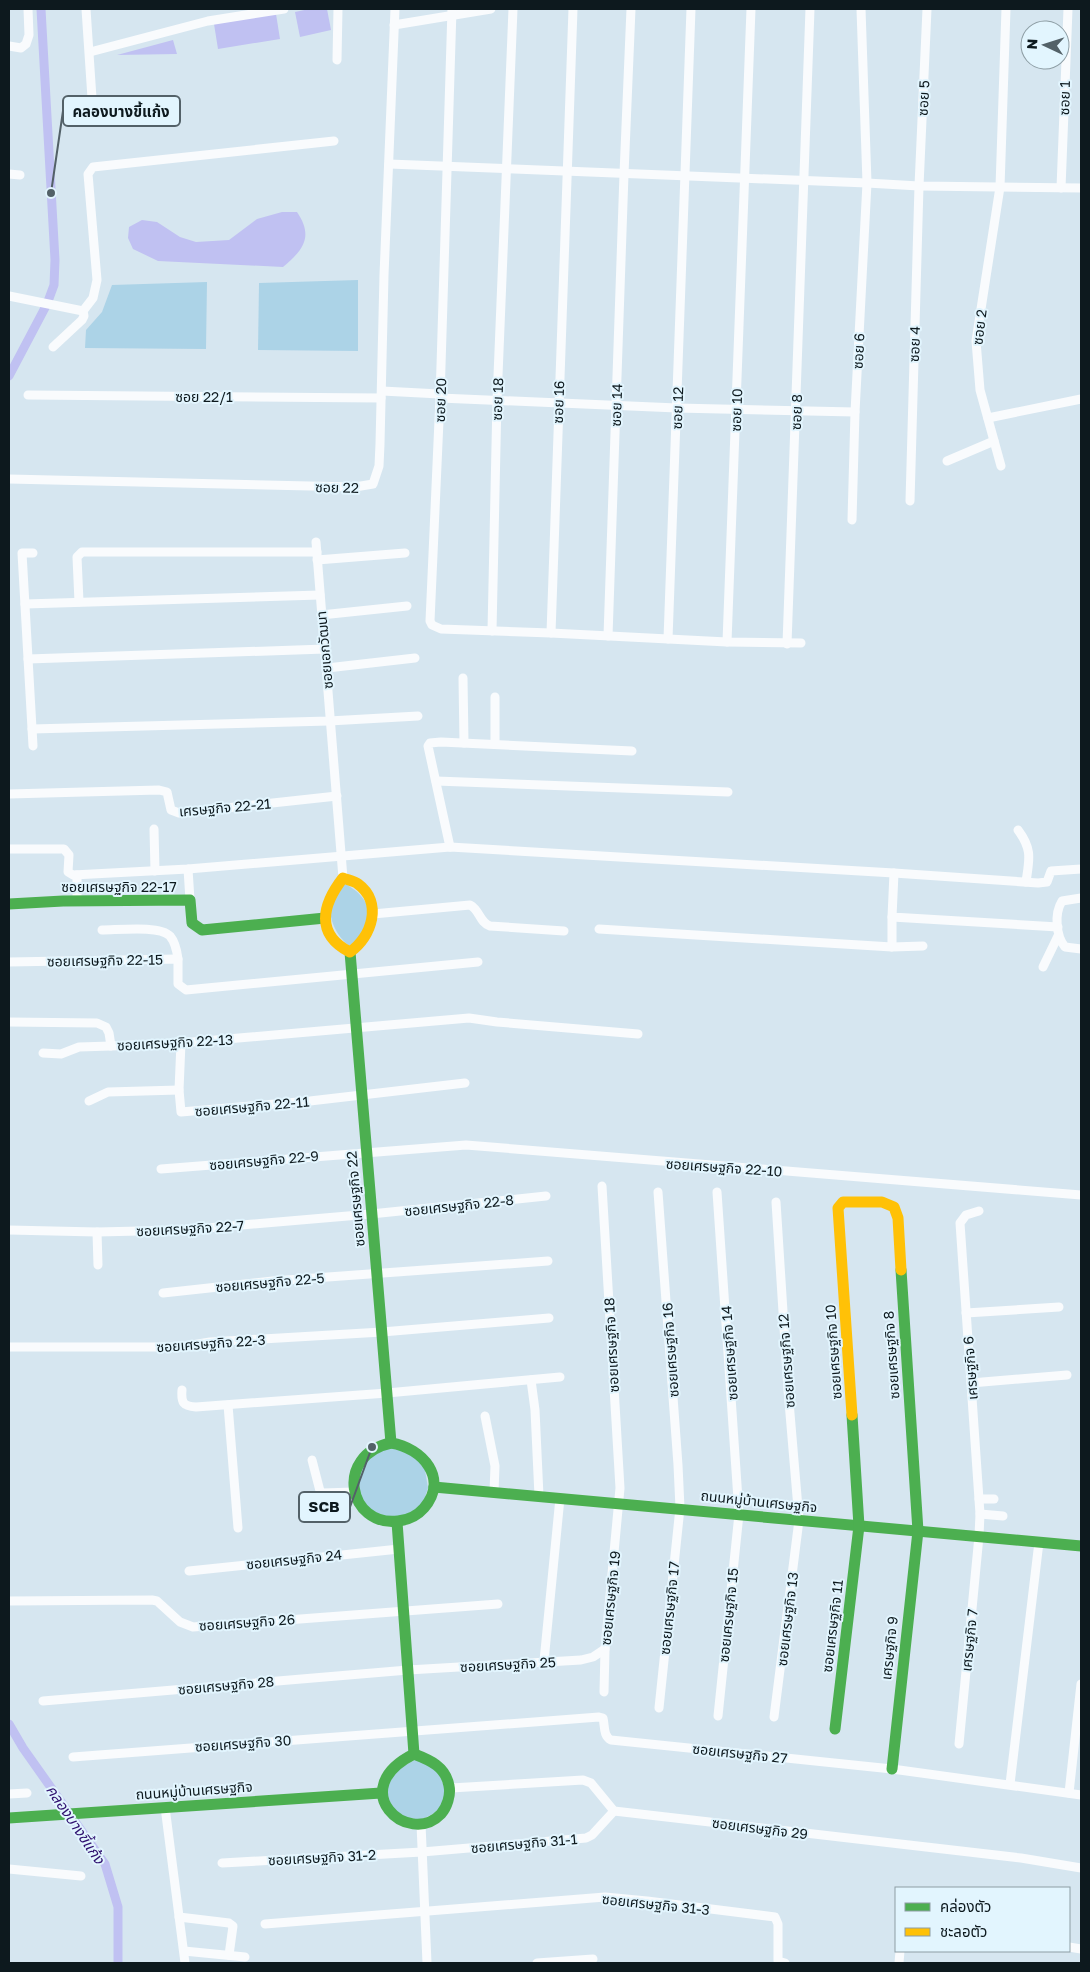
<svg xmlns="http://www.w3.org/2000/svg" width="1090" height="1972" font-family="'Golos Text','Noto Sans Thai',sans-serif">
<rect width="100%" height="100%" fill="#d6e6f0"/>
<g fill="#acd3e7">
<path d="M358,280V351L258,350L259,283Z"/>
<path d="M207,282L206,349L85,348L86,330L102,312L112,285Z"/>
<path d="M345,884C362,892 375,909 366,928C363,935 356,941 351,947C336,937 324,913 334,895C336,891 342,887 345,884Z"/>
<path d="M381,1448H405L424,1464L428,1488L424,1500L417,1509L396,1519L374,1514L359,1496L357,1474L361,1461Z"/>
<path d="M417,1759L436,1766L447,1794L438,1811L421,1820L401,1817L388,1802L386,1782L390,1773Z"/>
</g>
<g fill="#c0c1f2">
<path d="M309,9H327L331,30L300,37L295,12Z"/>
<path d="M276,14L280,39L218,49L214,24Z"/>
<path d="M173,40L177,54L117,55Z"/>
<path d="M282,212H297C314,237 303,250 283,267L158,261L133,249L128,238L129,227L142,220L157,222L180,237L196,242L229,240L257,219Z"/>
</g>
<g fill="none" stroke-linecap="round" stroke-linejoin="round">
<g stroke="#c0c1f2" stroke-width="9">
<path d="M9,376L47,304L54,285L55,260L41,9"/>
<path d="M9,1724L23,1748L105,1864L118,1907V1963"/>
</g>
<g stroke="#f9fbfd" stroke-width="9">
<path d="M86,9L93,113"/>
<path d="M452,9L440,398L430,621L432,625L441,629L551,633L727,642L801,643"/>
<path d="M394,25L491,9"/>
<path d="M9,46L21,48L26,44L29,35L28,9"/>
<path d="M90,52L208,21L284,9"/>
<path d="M337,60L338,9"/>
<path d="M69,116L93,113L166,108"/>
<path d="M389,164L867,183L919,186L1081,188"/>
<path d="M9,174L20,175"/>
<path d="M1061,188L1068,9"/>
<path d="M9,296L83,311L84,316L82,320L53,347"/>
<path d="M83,311L93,298L97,280L88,174L93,167L334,141"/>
<path d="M382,391L440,394"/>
<path d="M28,395L381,398"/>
<path d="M440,398L677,408L855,412"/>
<path d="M988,418L1081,399"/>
<path d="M947,461L994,441"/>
<path d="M1001,466L980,390L976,341L1000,187L1006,9"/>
<path d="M9,479L355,487L373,484L379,466L380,444L384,275L395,9"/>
<path d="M910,501L919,186L927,9"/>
<path d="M852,520L855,412L867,183L861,9"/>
<path d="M316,542L343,878"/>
<path d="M317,560L405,553"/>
<path d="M79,602L77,557L82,552H317"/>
<path d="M25,604L320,595"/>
<path d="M321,615L407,606"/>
<path d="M492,631L497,400L513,9"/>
<path d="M551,633L573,9"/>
<path d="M608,636L624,174L631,9"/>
<path d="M668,639L691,9"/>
<path d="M727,642L751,9"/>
<path d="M787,644L810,9"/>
<path d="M28,659L325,649"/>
<path d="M327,668L415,658"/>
<path d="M463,678L464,743"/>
<path d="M495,697V744"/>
<path d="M32,729L329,721L418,716"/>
<path d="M33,746L22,553H33"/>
<path d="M436,781L728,792"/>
<path d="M9,794L159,790L167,792L171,810L179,813L337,796"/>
<path d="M154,829L155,871"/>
<path d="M1018,830C1033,850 1029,860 1026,882"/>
<path d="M450,847L428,746L430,743L441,742L632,751"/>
<path d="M9,849H64L69,855L68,872L73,875L188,869L450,847L894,873L1038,883L1047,882L1051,871L1081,869"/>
<path d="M188,869L190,900"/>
<path d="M894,873L892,917L1058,927"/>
<path d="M77,875V901"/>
<path d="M1081,898L1062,901C1054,914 1056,936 1065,947L1081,949"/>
<path d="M373,914L470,905C480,910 479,922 490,926L564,931"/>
<path d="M599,929L892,947V917"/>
<path d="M102,930C118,930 160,925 170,936C175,942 177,951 178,959"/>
<path d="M892,947L923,946"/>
<path d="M9,962L178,959V984L186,990L478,962"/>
<path d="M1043,967L1058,936"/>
<path d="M9,1022L97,1023L106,1027L109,1033L111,1046L181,1043L469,1018L497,1022L638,1034"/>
<path d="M181,1043L179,1090L181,1112L310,1101L465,1083"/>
<path d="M43,1053L61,1054L79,1047L111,1046"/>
<path d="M89,1101L108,1092L179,1090"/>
<path d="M161,1169L466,1145L1081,1195"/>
<path d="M602,1186L620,1488L605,1649L604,1692"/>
<path d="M658,1192L678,1465L680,1508L659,1708"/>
<path d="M717,1192L739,1514L718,1716"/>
<path d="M9,1230L97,1232L184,1230L371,1214L546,1196"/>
<path d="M97,1232L98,1265"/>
<path d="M163,1293L273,1281L548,1261"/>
<path d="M966,1313L1059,1307"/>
<path d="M9,1347H180L210,1342L382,1332L549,1318"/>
<path d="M531,1380L535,1410L539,1496"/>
<path d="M971,1383L1067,1375"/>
<path d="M182,1390C181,1403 183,1406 196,1407L387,1393L560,1377"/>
<path d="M228,1405L238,1528"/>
<path d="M485,1416L495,1466L494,1492"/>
<path d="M312,1460L320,1491L323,1493L354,1492"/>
<path d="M979,1499H994"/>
<path d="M980,1514L1003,1516"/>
<path d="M189,1571L399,1549"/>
<path d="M9,1601L152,1600L157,1601L180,1622L193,1627L498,1604"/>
<path d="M544,1661L560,1498"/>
<path d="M43,1701L408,1670L581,1660L593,1657L605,1649"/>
<path d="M774,1717L799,1520L788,1390L776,1202"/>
<path d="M959,1744L979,1536L980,1514L960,1223L966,1215L979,1211"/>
<path d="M73,1757L599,1717L603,1718C605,1726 603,1736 611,1740L892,1769L1081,1795"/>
<path d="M1010,1784L1039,1542"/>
<path d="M451,1788L583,1780L591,1783L614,1811L1021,1858L1081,1868"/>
<path d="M1069,1793L1081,1684"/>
<path d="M9,1794L27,1793"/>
<path d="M165,1807L185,1963"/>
<path d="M421,1824L427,1963"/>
<path d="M222,1863L422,1852L586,1838L592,1835L614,1811"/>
<path d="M9,1869L81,1876"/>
<path d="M179,1917L229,1923L233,1926L229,1955"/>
<path d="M265,1924L605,1897L647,1901L775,1917L778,1924V1961L785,1963"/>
<path d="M1069,1947L1081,1949"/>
<path d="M184,1951L245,1957"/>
<path d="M537,1963L593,1959"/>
<path d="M899,1963L900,1951"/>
</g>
<g stroke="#4caf50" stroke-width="11">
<path d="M9,904L63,901L190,900L192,923L202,930L325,918"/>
<path d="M350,952L391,1443"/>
<path d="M391,1443C423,1448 449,1479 424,1508C417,1516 408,1520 398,1521C348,1527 334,1455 391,1443Z"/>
<path d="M434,1487L1081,1546"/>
<path d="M397,1522L414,1754"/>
<path d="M835,1729L859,1526L852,1415"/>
<path d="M414,1754C430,1760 446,1767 449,1786C451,1795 447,1807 441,1814C408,1848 344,1789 414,1754Z"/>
<path d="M892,1769L918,1531L901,1270"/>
<path d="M9,1818L381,1793"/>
</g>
<g stroke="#ffc107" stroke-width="11">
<path d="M343,878C348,880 354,881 358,884C383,902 372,937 350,952C315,934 322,905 343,878Z"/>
<path d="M852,1415L838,1208L843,1202H882L894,1207L898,1218L901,1270"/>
</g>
</g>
<g text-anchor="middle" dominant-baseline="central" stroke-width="4" stroke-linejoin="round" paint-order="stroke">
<g font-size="14" fill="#0d191e" stroke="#e2f5fe">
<text transform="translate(923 98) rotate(-87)">ซอย 5</text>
<text transform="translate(1064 98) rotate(-88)">ซอย 1</text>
<text transform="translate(979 327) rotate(-83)">ซอย 2</text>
<text transform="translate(914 344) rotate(-88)">ซอย 4</text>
<text transform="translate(858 351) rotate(-87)">ซอย 6</text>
<text x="204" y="396">ซอย 22/1</text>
<text transform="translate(497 399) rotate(-88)">ซอย 18</text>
<text transform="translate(440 400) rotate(-88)">ซอย 20</text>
<text transform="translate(558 402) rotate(-88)">ซอย 16</text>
<text transform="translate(616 405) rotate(-88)">ซอย 14</text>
<text transform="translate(677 408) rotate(-88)">ซอย 12</text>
<text transform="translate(736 410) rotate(-88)">ซอย 10</text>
<text transform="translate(796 412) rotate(-88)">ซอย 8</text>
<text transform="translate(337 487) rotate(1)">ซอย 22</text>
<text transform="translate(324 650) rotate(-95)">ซอยเอกวัฒนา</text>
<text transform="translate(225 807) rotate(-5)">เศรษฐกิจ 22-21</text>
<text x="119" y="886">ซอยเศรษฐกิจ 22-17</text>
<text transform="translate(105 960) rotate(-1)">ซอยเศรษฐกิจ 22-15</text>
<text transform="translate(175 1042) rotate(-3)">ซอยเศรษฐกิจ 22-13</text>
<text transform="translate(252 1106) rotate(-5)">ซอยเศรษฐกิจ 22-11</text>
<text transform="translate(264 1160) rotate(-5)">ซอยเศรษฐกิจ 22-9</text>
<text transform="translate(724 1167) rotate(4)">ซอยเศรษฐกิจ 22-10</text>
<text transform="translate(355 1199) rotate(-95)">ซอยเศรษฐกิจ 22</text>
<text transform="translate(459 1205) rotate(-6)">ซอยเศรษฐกิจ 22-8</text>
<text transform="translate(190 1228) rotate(-3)">ซอยเศรษฐกิจ 22-7</text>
<text transform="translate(270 1282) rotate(-5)">ซอยเศรษฐกิจ 22-5</text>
<text transform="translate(211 1343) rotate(-4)">ซอยเศรษฐกิจ 22-3</text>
<text transform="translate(611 1345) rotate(-93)">ซอยเศรษฐกิจ 18</text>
<text transform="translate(670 1350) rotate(-94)">ซอยเศรษฐกิจ 16</text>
<text transform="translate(833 1352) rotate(-94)">ซอยเศรษฐกิจ 10</text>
<text transform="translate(729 1353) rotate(-94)">ซอยเศรษฐกิจ 14</text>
<text transform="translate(891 1355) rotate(-94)">ซอยเศรษฐกิจ 8</text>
<text transform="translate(786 1361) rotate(-94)">ซอยเศรษฐกิจ 12</text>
<text transform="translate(970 1368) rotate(-94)">เศรษฐกิจ 6</text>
<text transform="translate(759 1501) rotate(6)">ถนนหมู่บ้านเศรษฐกิจ</text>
<text transform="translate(294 1559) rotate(-6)">ซอยเศรษฐกิจ 24</text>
<text transform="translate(610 1598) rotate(-84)">ซอยเศรษฐกิจ 19</text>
<text transform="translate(669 1608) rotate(-84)">ซอยเศรษฐกิจ 17</text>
<text transform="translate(728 1615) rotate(-84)">ซอยเศรษฐกิจ 15</text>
<text transform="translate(787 1619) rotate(-83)">ซอยเศรษฐกิจ 13</text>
<text transform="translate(247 1622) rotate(-4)">ซอยเศรษฐกิจ 26</text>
<text transform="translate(832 1626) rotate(-83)">ซอยเศรษฐกิจ 11</text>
<text transform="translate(969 1640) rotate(-84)">เศรษฐกิจ 7</text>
<text transform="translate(889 1648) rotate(-84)">เศรษฐกิจ 9</text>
<text transform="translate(508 1664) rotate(-3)">ซอยเศรษฐกิจ 25</text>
<text transform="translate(226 1685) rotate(-5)">ซอยเศรษฐกิจ 28</text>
<text transform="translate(243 1743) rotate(-4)">ซอยเศรษฐกิจ 30</text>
<text transform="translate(740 1753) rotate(6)">ซอยเศรษฐกิจ 27</text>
<text transform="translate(194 1790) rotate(-4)">ถนนหมู่บ้านเศรษฐกิจ</text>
<text transform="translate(760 1828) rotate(7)">ซอยเศรษฐกิจ 29</text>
<text transform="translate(524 1843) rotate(-5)">ซอยเศรษฐกิจ 31-1</text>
<text transform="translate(322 1857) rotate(-3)">ซอยเศรษฐกิจ 31-2</text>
<text transform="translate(656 1904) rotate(6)">ซอยเศรษฐกิจ 31-3</text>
</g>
<g font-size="15" font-style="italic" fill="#2f106f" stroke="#e2f5fe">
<text transform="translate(76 1824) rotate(56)">คลองบางขี้แก้ง</text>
</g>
</g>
<path fill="none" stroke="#536168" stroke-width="2" d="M51 193L63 111M372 1447L350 1507"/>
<g fill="#536168" stroke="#e2f5fe" stroke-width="2">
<circle cx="51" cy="193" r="5"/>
<circle cx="372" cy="1447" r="5"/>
</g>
<g fill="#e2f5fe" stroke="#536168" stroke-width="2">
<rect x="63" y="96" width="117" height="30" rx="5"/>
<rect x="299" y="1492" width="51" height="30" rx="5"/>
</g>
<g font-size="15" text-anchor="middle" font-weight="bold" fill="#0d191e">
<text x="121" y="117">คลองบางขี้แก้ง</text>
<text x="324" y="1512">SCB</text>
</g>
<rect width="1090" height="1972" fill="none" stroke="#0d191e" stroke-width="20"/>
<rect x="895" y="1887" width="175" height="65" fill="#e2f5fe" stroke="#8d9da4"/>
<rect x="905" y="1903" width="25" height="8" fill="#4caf50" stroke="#8d9da4"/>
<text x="940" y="1912" font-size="15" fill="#0d191e">คล่องตัว</text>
<rect x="905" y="1928" width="25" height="8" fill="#ffc107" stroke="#8d9da4"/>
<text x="940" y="1937" font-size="15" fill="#0d191e">ชะลอตัว</text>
<g transform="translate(1045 45) rotate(274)"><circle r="24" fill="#e2f5fe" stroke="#8d9da4"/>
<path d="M0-4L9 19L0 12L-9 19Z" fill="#536168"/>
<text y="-8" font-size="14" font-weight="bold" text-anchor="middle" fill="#0d191e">N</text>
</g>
</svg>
